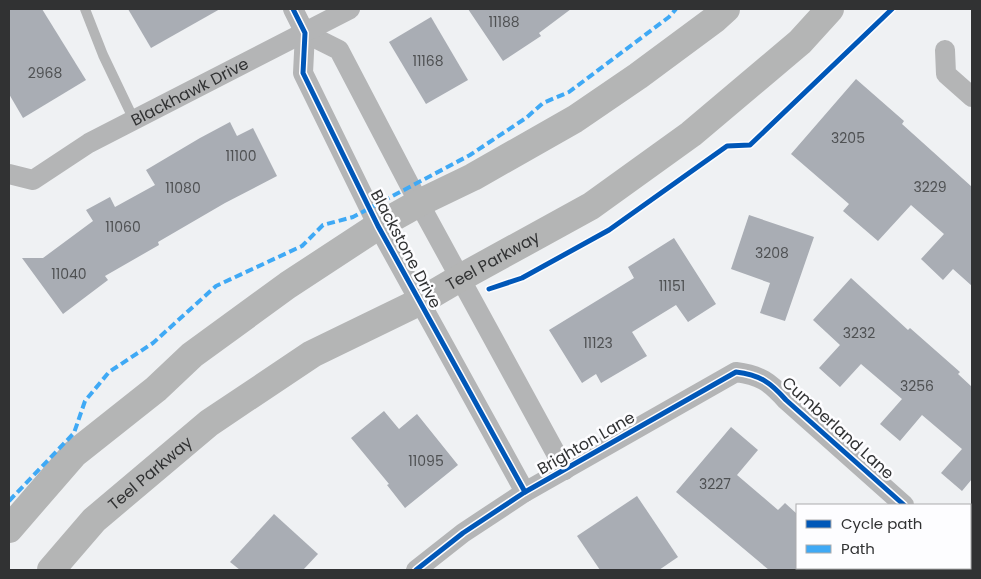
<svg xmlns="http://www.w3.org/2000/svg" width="981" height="579" font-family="Poppins,sans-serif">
<rect width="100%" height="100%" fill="#eff1f3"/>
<g fill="#a9adb4">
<path d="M9,9H42L86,80L23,118L9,94Z"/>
<path d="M128,9H220L151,48Z"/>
<path d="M468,9H571L539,33L541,36L503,61Z"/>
<path d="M431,17L468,80L426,104L389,42Z"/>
<path d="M856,79L904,121L902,124L972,187V286L953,269L943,280L921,259L944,234L911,205L878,241L843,211L849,204L791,154Z"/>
<path d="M230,122L237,136L253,128L277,176L225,203L158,242L159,245L105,276L108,280L63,314L22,258H43L93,221L86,210L110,197L115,207L155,185L146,170L200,138Z"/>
<path d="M749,215L814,237L785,321L760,313L770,283L731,269Z"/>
<path d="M674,238L716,304L688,322L676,305L632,332L647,356L601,383L596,374L582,383L549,330L634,278L628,267Z"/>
<path d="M851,278L908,330L910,328L960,372L958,374L972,387V479L962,491L941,473L962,449L922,415L900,441L880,424L902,399L861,364L840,387L819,368L840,345L813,320Z"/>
<path d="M384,411L399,429L417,414L458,465L405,508L387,485L389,484L351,438Z"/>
<path d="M731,427L758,450L737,475L778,510L785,503L797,514V570H769L676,492Z"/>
<path d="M637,496L678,557L659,570H600L577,536Z"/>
<path d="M274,514L318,554L303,570H240L230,562Z"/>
</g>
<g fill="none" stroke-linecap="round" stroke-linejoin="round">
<path stroke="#b4b5b6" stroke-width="10" d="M85,9L103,55L134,120"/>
<g stroke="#b4b5b6" stroke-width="20">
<path d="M293,9L305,33L303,73L378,226L525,492"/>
<path d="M305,33L339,50L419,203L565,470"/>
<path d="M945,50L946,74L972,97"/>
<path id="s1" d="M9,174L33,180L89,143L350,9"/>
<path d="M970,564L972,566"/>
<path d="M416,570L463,533L525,492L736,372C760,375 770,382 786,400L904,505"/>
</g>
<g stroke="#b4b5b5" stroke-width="28">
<path d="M9,529L74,454L156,389L192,355L288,285L378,226L419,203L473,177L575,119L638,76L715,19L726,9"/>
<path id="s2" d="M51,570L94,520L209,423L312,354L419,302L460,278L591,206L691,134L800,42L830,9"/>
</g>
<path stroke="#3fa9f5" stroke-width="4" stroke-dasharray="8 4" stroke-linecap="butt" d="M9,501L74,433L85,401L109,372L153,343L216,286L302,246L323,225L353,217L470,155L526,118L543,103L569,92L669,17L676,9"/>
<g stroke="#fdfdff" stroke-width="8">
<g id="cycleway">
<path d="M293,9L305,33L303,73L378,226L525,492"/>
<path d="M489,289L522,278L609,230L727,146L750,145L892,9"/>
<path d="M416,570L463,533L525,492L736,372C760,375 770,382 786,400L904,505"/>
</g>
</g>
<use href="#cycleway" stroke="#0057b8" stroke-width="5"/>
</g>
<g text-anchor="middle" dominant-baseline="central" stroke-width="5" stroke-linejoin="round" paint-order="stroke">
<g font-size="14" fill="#4f5153">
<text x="504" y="22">11188</text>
<text x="428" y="61">11168</text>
<text x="45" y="73">2968</text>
<text x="848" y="138">3205</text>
<text x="241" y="156">11100</text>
<text x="930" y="187">3229</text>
<text x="183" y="188">11080</text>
<text x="123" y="227">11060</text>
<text x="772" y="253">3208</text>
<text x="69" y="274">11040</text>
<text x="672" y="286">11151</text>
<text x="859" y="333">3232</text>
<text x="598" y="343">11123</text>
<text x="917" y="386">3256</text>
<text x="426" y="461">11095</text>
<text x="715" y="484">3227</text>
</g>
<g font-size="16" fill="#313233" stroke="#fdfdff">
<text stroke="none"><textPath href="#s1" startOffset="205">Blackhawk Drive</textPath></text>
<text transform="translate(406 249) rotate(62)">Blackstone Drive</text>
<text stroke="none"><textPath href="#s2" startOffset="544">Teel Parkway</textPath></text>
<text transform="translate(838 428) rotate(42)">Cumberland Lane</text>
<text transform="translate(586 443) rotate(-30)">Brighton Lane</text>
<text stroke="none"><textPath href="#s2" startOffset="139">Teel Parkway</textPath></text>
</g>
</g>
<rect width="981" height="579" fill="none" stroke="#313233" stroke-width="20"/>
<rect x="796" y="504" width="175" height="65" fill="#fdfdff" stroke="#abacad"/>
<rect x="806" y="520" width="25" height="8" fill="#0057b8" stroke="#abacad"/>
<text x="841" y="529" font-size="15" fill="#313233">Cycle path</text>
<rect x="806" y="545" width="25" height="8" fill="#3fa9f5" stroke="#abacad"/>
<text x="841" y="554" font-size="15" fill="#313233">Path</text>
</svg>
